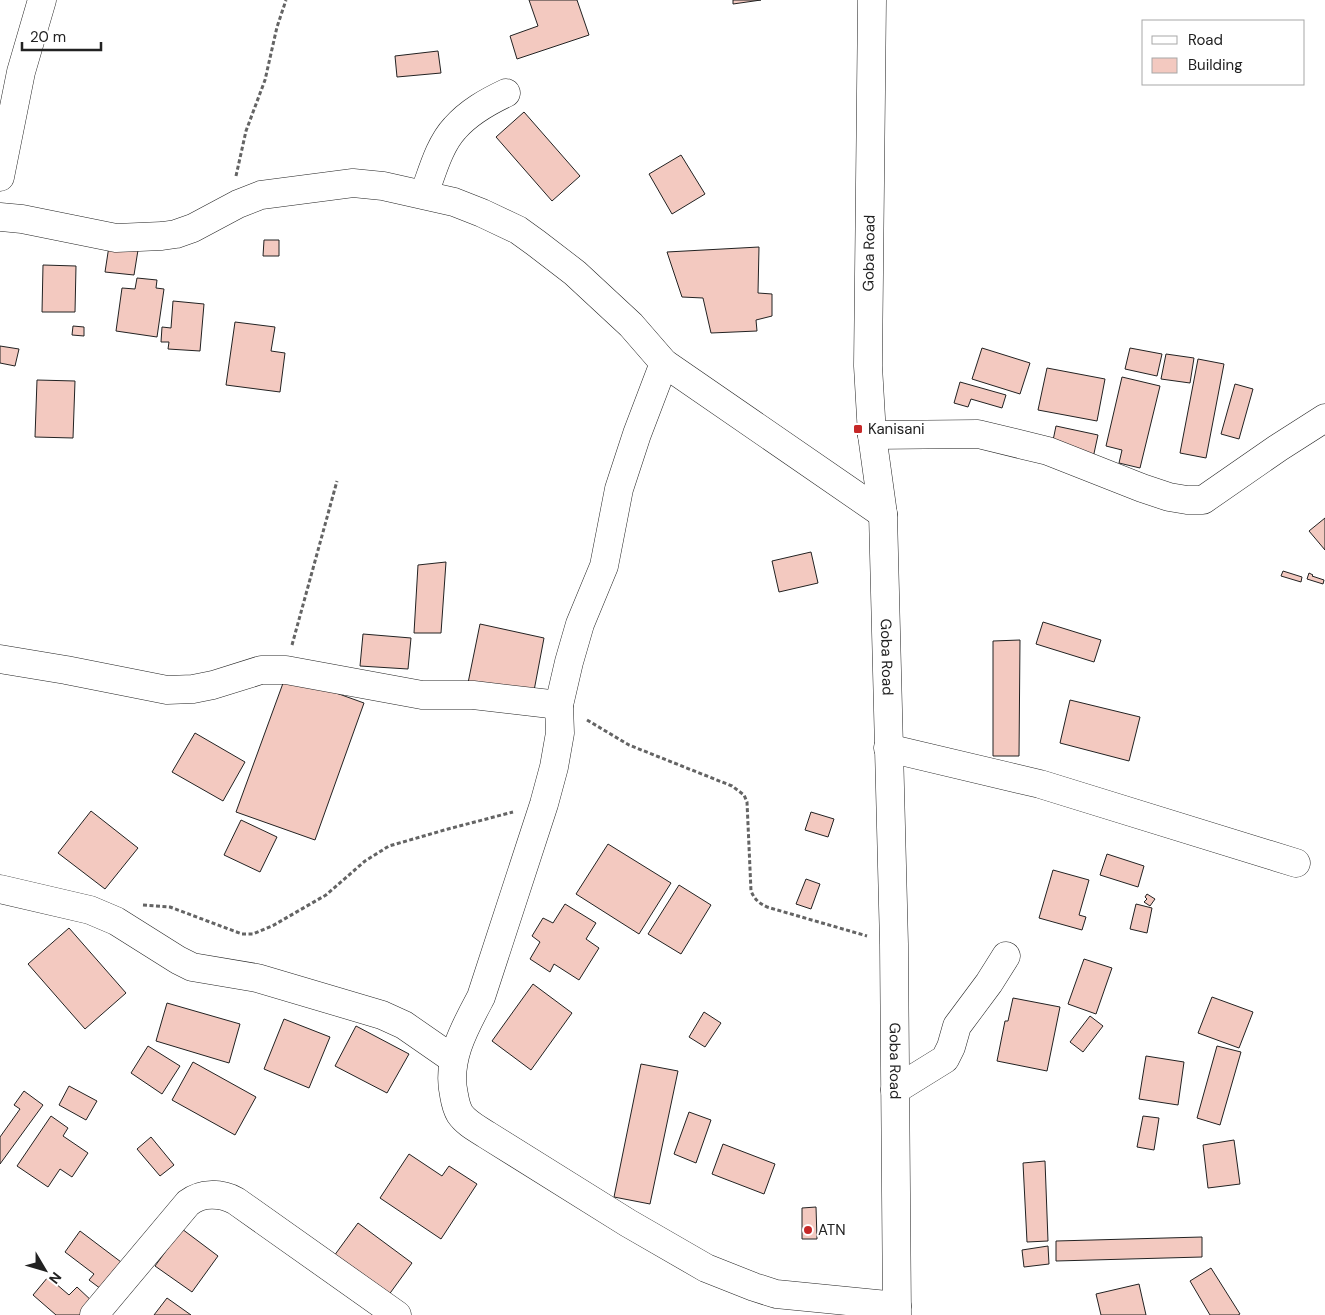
<svg xmlns="http://www.w3.org/2000/svg" width="1325" height="1315" font-family="'DM Sans',sans-serif">
<rect width="100%" height="100%" fill="#fff"/>
<g fill="#f3c9c0" stroke="#222">
<path d="M529,0H577L589,35L517,59L510,36L538,26Z"/>
<path d="M733,0H761L733,4Z"/>
<path d="M438,51L441,73L397,77L395,56Z"/>
<path d="M524,112L580,176L552,201L496,137Z"/>
<path d="M681,155L705,194L672,214L649,174Z"/>
<path d="M264,240H279V256H263Z"/>
<path d="M109,246L138,250L134,275L105,272Z"/>
<path d="M759,247L758,293L772,294V316L756,320L757,331L711,333L703,298L682,297L667,252Z"/>
<path d="M43,265L76,266L75,312H42Z"/>
<path d="M137,278L157,280L156,288L164,289L157,337L116,331L122,288L135,289Z"/>
<path d="M173,301L204,304L200,351L168,349L169,342H161L162,327L171,328Z"/>
<path d="M235,322L275,327L271,351L285,353L280,392L226,385Z"/>
<path d="M73,326L84,327V336L72,335Z"/>
<path d="M0,346L19,349L15,366L0,363Z"/>
<path d="M982,348L1030,363L1020,394L972,379Z"/>
<path d="M1130,348L1162,354L1157,376L1125,369Z"/>
<path d="M1166,354L1194,358L1190,383L1161,379Z"/>
<path d="M1198,359L1224,364L1206,458L1180,453Z"/>
<path d="M1047,368L1105,379L1097,421L1038,410Z"/>
<path d="M1122,377L1160,386L1140,468L1119,463L1122,450L1106,446Z"/>
<path d="M37,380L75,381L73,438L35,437Z"/>
<path d="M960,382L1006,395L1002,408L971,399L968,407L954,403Z"/>
<path d="M1235,384L1253,389L1239,439L1221,434Z"/>
<path d="M1056,426L1098,435L1093,458L1051,450Z"/>
<path d="M1325,518V550L1309,531Z"/>
<path d="M811,552L818,583L779,592L772,561Z"/>
<path d="M446,562L441,633H414L418,565Z"/>
<path d="M1283,571L1302,577L1301,582L1281,576Z"/>
<path d="M1309,573L1313,575L1312,576L1324,580L1323,584L1307,579Z"/>
<path d="M1043,622L1101,640L1094,662L1036,644Z"/>
<path d="M480,624L544,638L533,696L468,683Z"/>
<path d="M363,634L411,638L408,669L360,666Z"/>
<path d="M1020,640L1019,756H993V641Z"/>
<path d="M286,675L364,703L315,840L236,812Z"/>
<path d="M1070,700L1140,717L1129,761L1060,743Z"/>
<path d="M195,733L245,762L223,801L172,772Z"/>
<path d="M91,811L138,848L105,889L58,853Z"/>
<path d="M811,812L834,819L828,837L805,830Z"/>
<path d="M241,820L277,837L260,872L224,855Z"/>
<path d="M608,844L671,883L639,934L576,894Z"/>
<path d="M1107,854L1144,866L1138,887L1100,875Z"/>
<path d="M1053,870L1089,880L1079,915L1086,917L1082,930L1039,918Z"/>
<path d="M806,879L820,884L811,909L796,904Z"/>
<path d="M679,885L711,905L681,954L648,934Z"/>
<path d="M1147,894L1155,899L1150,906L1144,902L1147,899L1145,897Z"/>
<path d="M565,904L596,923L586,939L599,948L579,980L554,964L550,972L530,959L540,942L532,936L543,918L553,923Z"/>
<path d="M1136,904L1152,908L1147,933L1130,929Z"/>
<path d="M69,928L126,993L85,1029L28,964Z"/>
<path d="M1084,959L1112,968L1096,1014L1068,1004Z"/>
<path d="M533,984L572,1013L531,1070L492,1041Z"/>
<path d="M1212,997L1253,1012L1239,1048L1198,1033Z"/>
<path d="M1013,998L1060,1007L1047,1071L997,1061L1005,1021H1008Z"/>
<path d="M167,1003L240,1024L229,1063L156,1041Z"/>
<path d="M704,1012L721,1023L705,1047L689,1037Z"/>
<path d="M1090,1016L1103,1026L1083,1052L1070,1042Z"/>
<path d="M284,1019L330,1037L309,1088L264,1069Z"/>
<path d="M356,1026L409,1054L387,1093L335,1066Z"/>
<path d="M148,1046L180,1066L162,1094L131,1073Z"/>
<path d="M1217,1046L1241,1052L1220,1125L1197,1118Z"/>
<path d="M1146,1056L1184,1062L1178,1105L1139,1099Z"/>
<path d="M193,1062L256,1097L235,1135L172,1100Z"/>
<path d="M641,1064L678,1071L650,1204L614,1197Z"/>
<path d="M69,1086L97,1101L86,1120L59,1105Z"/>
<path d="M24,1091L43,1105L0,1164V1137L20,1109L14,1105Z"/>
<path d="M689,1112L711,1120L696,1163L674,1154Z"/>
<path d="M51,1116L68,1128L63,1136L88,1153L72,1177L60,1169L48,1187L17,1166Z"/>
<path d="M1143,1116L1159,1118L1154,1150L1137,1147Z"/>
<path d="M151,1137L174,1165L160,1176L137,1149Z"/>
<path d="M1234,1140L1240,1184L1208,1188L1203,1145Z"/>
<path d="M723,1144L775,1164L764,1194L712,1174Z"/>
<path d="M409,1154L442,1176L449,1166L477,1184L441,1239L380,1198Z"/>
<path d="M1045,1161L1048,1241L1027,1242L1023,1163Z"/>
<path d="M816,1207L817,1239H802V1208Z"/>
<path d="M358,1223L412,1263L388,1296L334,1256Z"/>
<path d="M182,1229L218,1256L192,1292L155,1266Z"/>
<path d="M80,1231L125,1265L105,1292L89,1280L94,1274L65,1252Z"/>
<path d="M1202,1237V1257L1056,1261V1241Z"/>
<path d="M1048,1246L1049,1264L1024,1267L1022,1250Z"/>
<path d="M1211,1268L1240,1314L1238,1315H1210L1190,1281Z"/>
<path d="M48,1277L69,1295L77,1287L94,1303L84,1315H56L33,1295Z"/>
<path d="M1139,1284L1146,1315H1101L1096,1294Z"/>
<path d="M167,1298L191,1315H154Z"/>
</g>
<g fill="none" stroke-linecap="round" stroke-linejoin="round">
<g stroke="#222" stroke-width="29">
<g id="minor">
<path d="M0,177L21,72L42,0"/>
<path d="M424,194C432,173 439,145 455,128C469,112 487,102 506,93"/>
<path d="M0,217L22,219L116,238L162,236L176,234L193,228L238,204L261,195L353,183L383,186L454,202L482,213L518,230L536,243L575,273L631,325L664,363L883,514"/>
<path d="M664,363L637,434L619,489L604,566L580,624L569,662L559,705L560,733L554,767L544,804L481,997C465,1027 446,1060 454,1095C455,1101 457,1109 460,1114C466,1123 478,1129 487,1135L628,1223L706,1268L754,1287L776,1294L897,1306"/>
<path d="M872,435L978,434L1048,451L1142,488L1169,497L1187,500H1203L1278,448L1325,418"/>
<path d="M0,659L66,670L167,690L193,689L213,685L261,670H286L422,695H473L559,705"/>
<path d="M888,748L1040,784L1296,863"/>
<path d="M0,889L90,910L116,921L178,960L192,967L257,978L382,1015L404,1025L453,1059"/>
<path d="M895,1090L945,1059L951,1047L957,1026L989,983L1006,956"/>
<path d="M94,1315L188,1203C202,1192 221,1193 236,1201L397,1315"/>
</g>
</g>
<g stroke="#222" stroke-width="29">
<g id="major">
<path id="s1" d="M872,0L868,366L872,435L883,514L894,944L897,1315"/>
</g>
</g>
<g stroke="#646464" stroke-width="3" stroke-dasharray="4 2.5" stroke-linecap="butt">
<path d="M236,176L246,131L265,80L277,27L286,0"/>
<path d="M292,645L337,481"/>
<path d="M587,720L629,745L732,786L744,795L747,802L751,891C755,900 759,903 767,907L867,936"/>
<path d="M143,905L170,907L242,934H253L274,925L326,895L365,861L389,846L448,829L513,812"/>
</g>
<use href="#minor" stroke="#fff" stroke-width="28"/>
<use href="#major" stroke="#fff" stroke-width="28"/>
</g>
<g fill="#c62828" stroke="#fff" stroke-width="2">
<rect x="853" y="424" width="10" height="10" rx="2.5"/>
<circle cx="808" cy="1230" r="5"/>
</g>
<g text-anchor="middle" dominant-baseline="central" stroke-width="4" stroke-linejoin="round" paint-order="stroke">
<g font-size="15" fill="#222" stroke="#fff">
<text transform="translate(869 253) rotate(-89)">Goba Road</text>
<text stroke="none"><textPath href="#s1" startOffset="658">Goba Road</textPath></text>
<text stroke="none"><textPath href="#s1" startOffset="1062">Goba Road</textPath></text>
</g>
<g font-size="15" fill="#222" stroke="#fff" text-anchor="start">
<text x="868" y="429">Kanisani</text>
<text x="818" y="1230">ATN</text>
</g>
</g>
<rect x="1142" y="20" width="162" height="65" fill="#ffffff" stroke="#a7a7a7"/>
<rect x="1152" y="36" width="25" height="8" fill="#ffffff" stroke="#a7a7a7"/>
<text x="1188" y="45" font-size="15" fill="#222222">Road</text>
<rect x="1152" y="58" width="25" height="15" fill="#f3c9c0" stroke="#a7a7a7"/>
<text x="1188" y="70" font-size="15" fill="#222222">Building</text>
<g transform="translate(45 1270) rotate(128)" stroke="#ffffff" stroke-width="4" paint-order="stroke">
<path d="M0-4L9 19L0 12L-9 19Z" fill="#222222"/>
<text y="-8" font-size="14" font-weight="bold" text-anchor="middle" fill="#222222">N</text>
</g>
<path d="M22 42v8h79v-8" fill="none" stroke="#222222" stroke-width="2.5"/>
<text x="30" y="42" font-size="15" fill="#222222" stroke="#ffffff" stroke-width="4" paint-order="stroke">20 m</text>
</svg>
